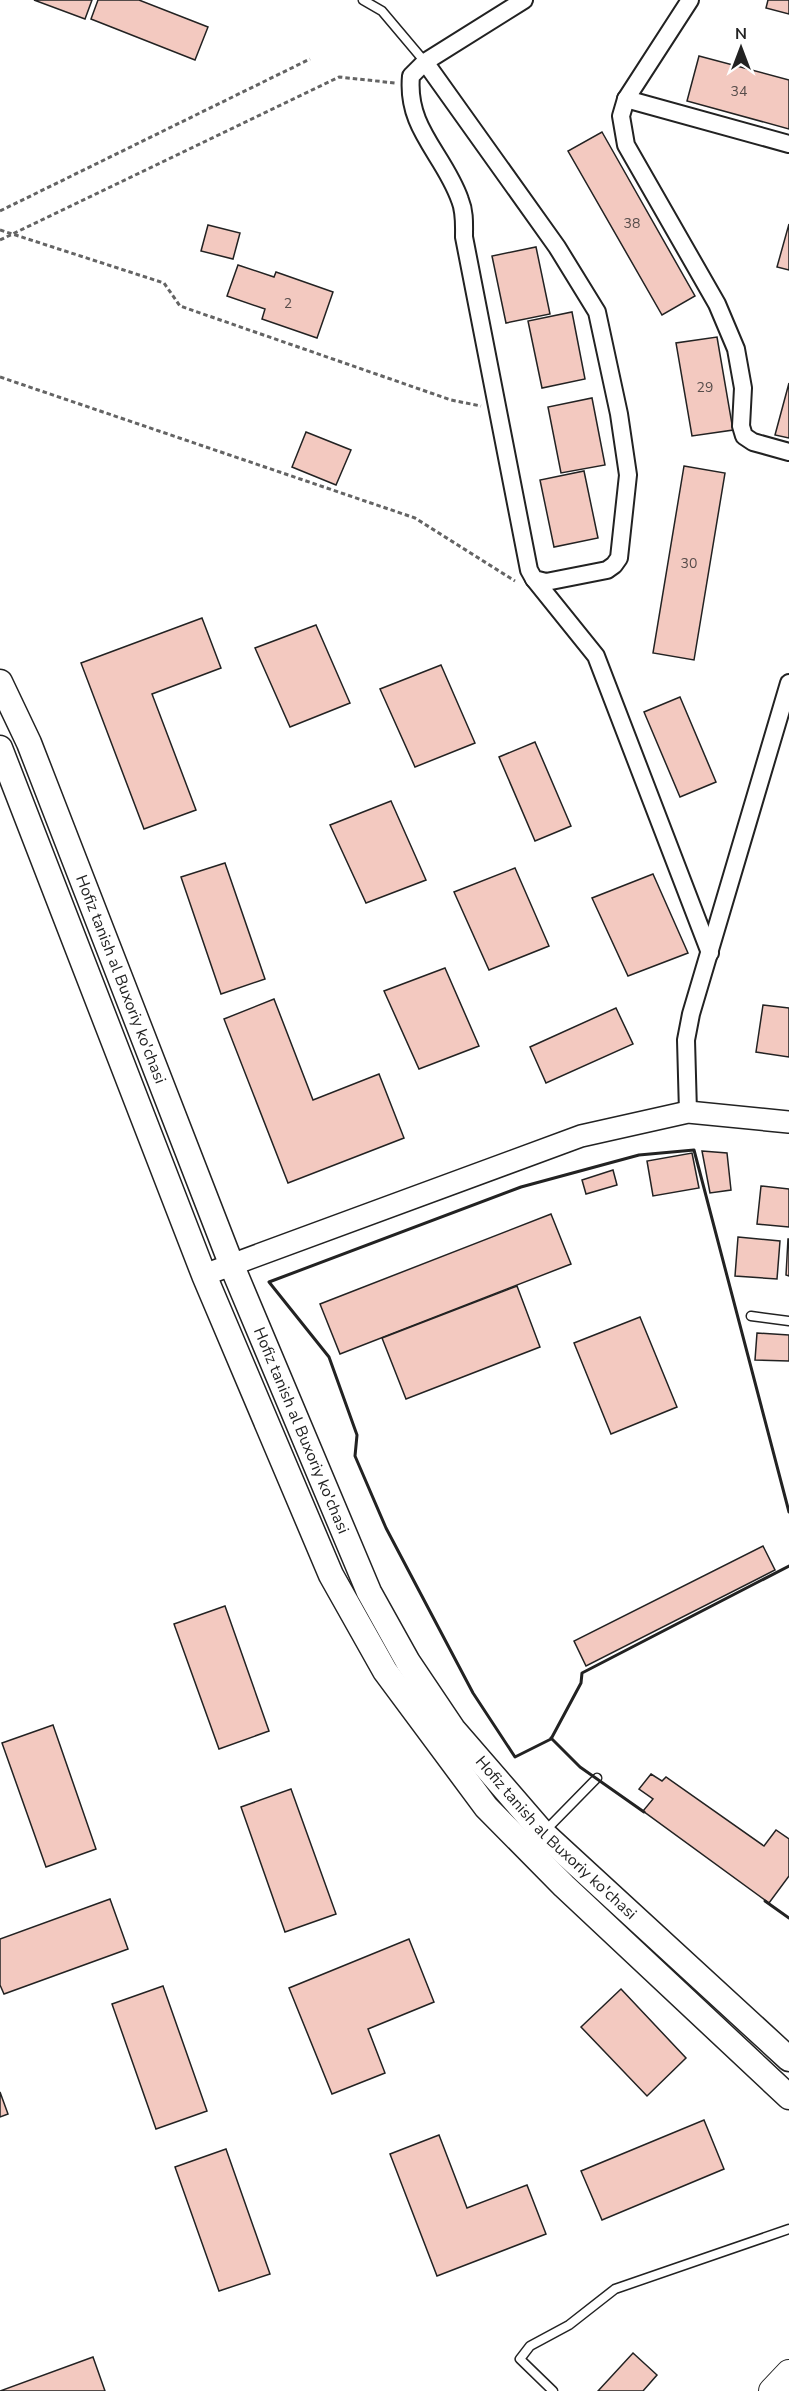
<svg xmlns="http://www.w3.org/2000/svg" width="789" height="2391" font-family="'Nunito Sans',sans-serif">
<rect width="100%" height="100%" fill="#fff"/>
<g fill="#f3c9c0" stroke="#222" stroke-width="1.5">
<path d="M34,0H92L85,19Z"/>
<path d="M98,0H139L208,27L195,60L91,19Z"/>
<path d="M768,0H789V14L766,8Z"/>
<path d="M699,56L789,80V129L687,101Z"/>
<path d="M602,132L695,296L662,315L568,151Z"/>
<path d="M789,224V270L777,267Z"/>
<path d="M208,225L240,233L233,259L201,251Z"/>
<path d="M536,247L550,314L506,323L492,256Z"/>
<path d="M238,265L274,277L276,272L333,292L317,338L262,319L265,309L227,296Z"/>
<path d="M572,312L585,379L542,388L528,321Z"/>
<path d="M717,337L733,430L692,436L676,343Z"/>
<path d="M789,383V438L775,435Z"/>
<path d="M592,398L605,465L561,473L548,407Z"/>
<path d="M306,432L351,450L336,485L292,467Z"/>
<path d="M684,466L725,473L694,660L653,653Z"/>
<path d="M584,471L598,538L554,547L540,480Z"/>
<path d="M202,618L221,668L152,694L196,810L144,829L81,663Z"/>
<path d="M316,625L350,703L290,727L255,648Z"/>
<path d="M441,665L475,743L415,767L380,689Z"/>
<path d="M680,697L716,782L680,797L644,712Z"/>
<path d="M535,742L571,826L535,841L499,757Z"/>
<path d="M391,801L426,880L366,903L330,825Z"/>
<path d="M225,863L265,979L221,994L181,877Z"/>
<path d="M515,868L549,946L489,970L454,892Z"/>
<path d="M653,874L688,953L628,976L592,898Z"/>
<path d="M445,968L479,1046L419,1069L384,991Z"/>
<path d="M274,999L313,1100L379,1074L404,1138L288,1183L224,1019Z"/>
<path d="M763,1005L789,1008V1057L756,1052Z"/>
<path d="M616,1008L633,1044L546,1083L530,1047Z"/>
<path d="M702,1151L727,1153L731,1190L710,1193Z"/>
<path d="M692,1153L699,1188L653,1196L647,1161Z"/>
<path d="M613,1170L617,1185L586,1194L582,1180Z"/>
<path d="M761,1186L789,1189V1227L757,1224Z"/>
<path d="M551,1214L571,1264L340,1354L320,1304Z"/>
<path d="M738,1237L780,1241L777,1279L735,1276Z"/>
<path d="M788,1239H789V1276L786,1275Z"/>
<path d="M517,1286L540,1347L406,1399L382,1338Z"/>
<path d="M640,1317L677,1407L611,1434L574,1343Z"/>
<path d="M757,1333L789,1335V1361L755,1360Z"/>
<path d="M763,1546L775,1570L586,1666L574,1641Z"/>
<path d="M225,1606L269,1731L219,1749L174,1624Z"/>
<path d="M53,1725L96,1849L46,1867L2,1743Z"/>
<path d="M651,1774L662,1781L666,1777L764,1846L776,1830L789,1839V1876L769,1903L643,1811L653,1799L639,1789Z"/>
<path d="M291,1789L336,1914L285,1932L241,1807Z"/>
<path d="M110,1899L128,1949L4,1994L0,1985V1939Z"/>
<path d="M409,1939L434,2002L368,2029L385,2073L332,2094L289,1988Z"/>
<path d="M163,1986L207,2111L156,2129L112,2004Z"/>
<path d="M621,1989L686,2058L647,2096L581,2027Z"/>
<path d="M0,2092L8,2114L0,2117Z"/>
<path d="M704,2120L724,2169L602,2220L581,2171Z"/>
<path d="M439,2135L467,2208L527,2185L546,2234L437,2276L390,2154Z"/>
<path d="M226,2149L270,2274L219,2291L175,2167Z"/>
<path d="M633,2353L657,2375L643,2391H598Z"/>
<path d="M93,2357L105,2391H0Z"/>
</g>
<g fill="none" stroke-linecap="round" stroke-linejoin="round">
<g stroke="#222" stroke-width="11">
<g id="service">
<path d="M363,0L382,11L425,62"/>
<path d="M751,1316L789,1321"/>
<path d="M543,1833L597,1778"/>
<path d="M553,2391L520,2359L530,2346L569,2325L615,2289L789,2229"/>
</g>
</g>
<g stroke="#222" stroke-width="20">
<g id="minor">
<path d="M690,0L626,99L621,116L626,145L717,304L736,349L743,388L741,426L744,436L753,442L789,452"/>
<path d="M425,62L557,247L597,312L619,414L628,475L619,558L614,565L607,570L546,582L534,579L529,570L464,237C464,225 465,212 460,200C444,154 406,129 411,76L425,62L524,0"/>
<path d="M626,99L789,144"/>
<path d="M534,579L596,656L710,953"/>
<path d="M688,1112L686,1040L691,1014L789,683"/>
</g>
</g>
<g stroke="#222" stroke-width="24">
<path id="tertiary" d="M204,1275L581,1136L688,1112L789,1122"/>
</g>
<g stroke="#222" stroke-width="27">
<g id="secondary">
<path id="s1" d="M0,682L29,743L232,1266L369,1592L408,1662L453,1729L543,1833L789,2059"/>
<path d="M0,748L204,1275L331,1575L385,1671L486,1807L564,1886L789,2097"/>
</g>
</g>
<g stroke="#222" stroke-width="28">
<path id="primary" d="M772,2391L789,2373"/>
</g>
<g stroke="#646464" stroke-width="3" stroke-dasharray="4.5 3" stroke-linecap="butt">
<path d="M0,211L310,59"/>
<path d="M0,230L164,283L180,306L451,400L481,406"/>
<path d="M0,240L339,77L395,83"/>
<path d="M0,377L415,518L515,581"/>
</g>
<use href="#service" stroke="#fff" stroke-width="8"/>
<use href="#minor" stroke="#fff" stroke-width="16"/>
<use href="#tertiary" stroke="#fff" stroke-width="21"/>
<use href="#secondary" stroke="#fff" stroke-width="24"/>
<use href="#primary" stroke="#fff" stroke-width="26"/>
<g stroke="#222" stroke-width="3">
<path d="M789,1512L694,1150L639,1155L521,1187L269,1282L329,1357L357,1435L355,1456L386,1528L473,1693L515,1757L551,1739L581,1683L582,1673L789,1566"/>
<path d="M551,1738L580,1767L644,1812"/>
<path d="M765,1901L789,1918"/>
</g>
</g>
<g text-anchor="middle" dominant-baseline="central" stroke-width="4.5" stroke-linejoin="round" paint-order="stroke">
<g font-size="14" fill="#564c4a">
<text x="739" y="91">34</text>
<text x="632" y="223">38</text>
<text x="288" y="303">2</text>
<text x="705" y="387">29</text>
<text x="689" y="563">30</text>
</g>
<g font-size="16" fill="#222" stroke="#fff">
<text stroke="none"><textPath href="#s1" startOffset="321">Hofiz tanish al Buxoriy ko'chasi</textPath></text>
<text stroke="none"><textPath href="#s1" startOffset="807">Hofiz tanish al Buxoriy ko'chasi</textPath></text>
<text stroke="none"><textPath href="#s1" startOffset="1293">Hofiz tanish al Buxoriy ko'chasi</textPath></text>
</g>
</g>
<g transform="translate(741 48)" stroke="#ffffff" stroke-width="4.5" paint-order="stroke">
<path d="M0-4.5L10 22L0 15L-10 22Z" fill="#222222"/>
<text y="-9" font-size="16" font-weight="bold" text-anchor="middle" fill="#222222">N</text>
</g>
</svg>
